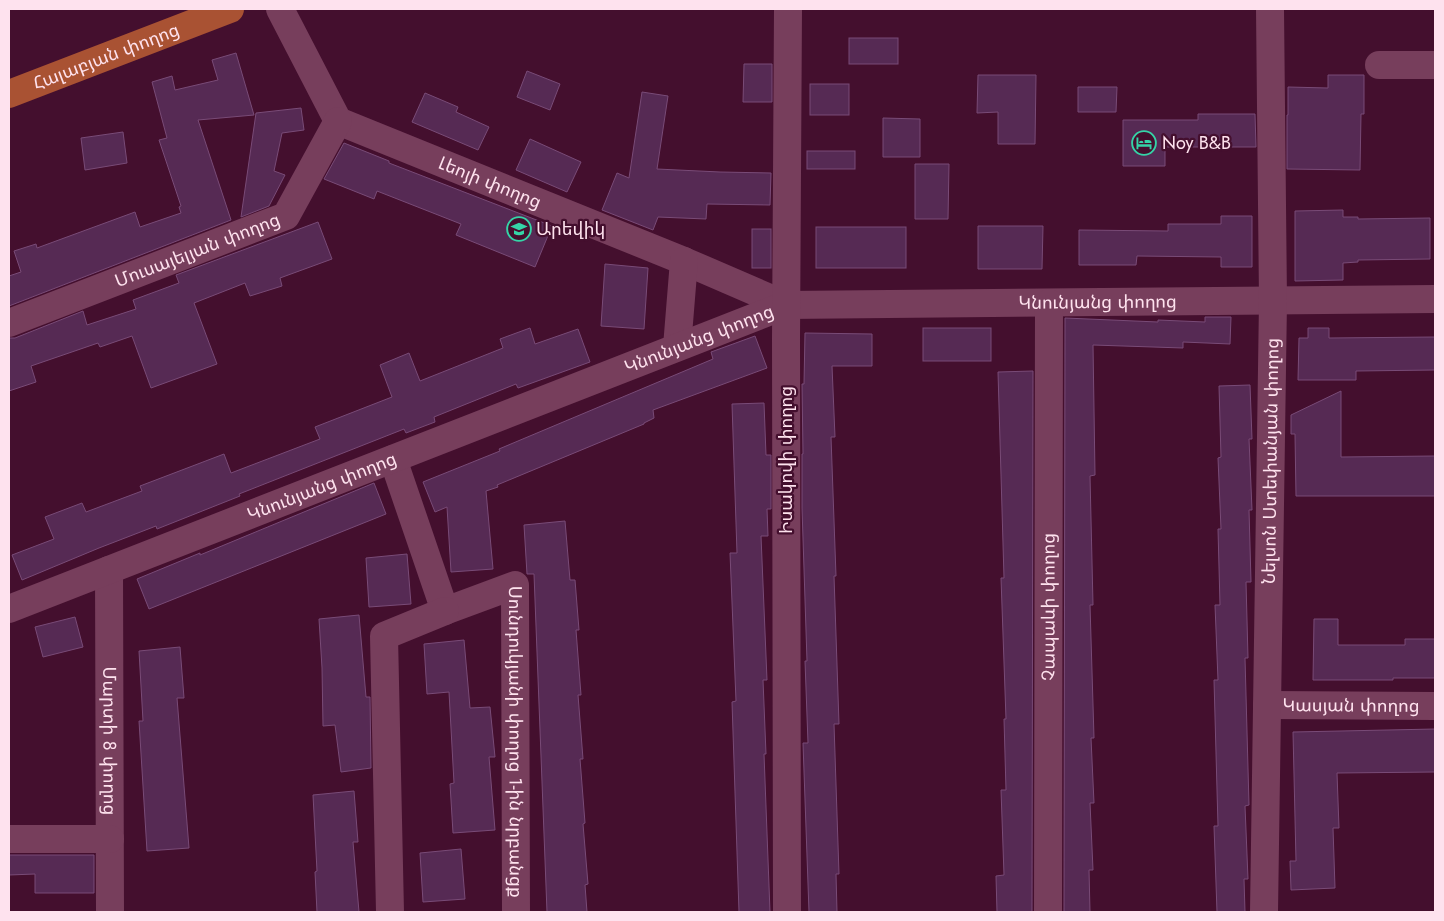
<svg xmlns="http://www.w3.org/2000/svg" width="1444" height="921" font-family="Jost,'Noto Sans Armenian',sans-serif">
<rect width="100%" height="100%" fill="#440f2e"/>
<g fill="#562a54" stroke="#794b77">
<rect x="849" y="38" width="49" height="26"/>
<path d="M236,53L254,115L198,120L231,220L9,306V276L21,272L14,251L36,244L37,248L135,212L140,227L181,213L179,207L181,206L159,140L167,138L152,82L172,76L175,90L218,80L212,60Z"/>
<path d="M744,64H772V102H743Z"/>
<path d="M527,71L560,84L550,110L517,97Z"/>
<path d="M978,75H1036L1035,144H998V112L977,113Z"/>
<path d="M1328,75H1364V114H1361L1360,170L1287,169V115H1288V87L1328,88Z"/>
<rect x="810" y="84" width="39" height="31"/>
<path d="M1078,87H1117L1116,112H1078Z"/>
<path d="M642,92L668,96L657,169L720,172L771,173L770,205L707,204L706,219L658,217L653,230L602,210L617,173L629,178Z"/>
<path d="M425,93L458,107L456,112L489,127L478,150L412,122Z"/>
<path d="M301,108L304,130L282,133L274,171L285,175L269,206L241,217L256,113Z"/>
<path d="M1198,114H1255L1256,147H1165V166H1123V120H1198Z"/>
<path d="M883,118L920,119V157H883Z"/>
<path d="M123,132L127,163L85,170L81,138Z"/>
<path d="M530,139L581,162L567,192L516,170Z"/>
<path d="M344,143L389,161V163L552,226L535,267L456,235L461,224L377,191L374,199L324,179Z"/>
<rect x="807" y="151" width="48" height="18"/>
<path d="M915,164H949L948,219H915Z"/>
<path d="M1343,210V217H1358V219L1430,218V259L1358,260V262L1343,263V280L1295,281V211Z"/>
<path d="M1221,216H1252V267H1221V257L1137,256L1136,265H1079V230L1168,231V224H1221Z"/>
<path d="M318,222L332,259L280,278L282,286L250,296L245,283L194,303L217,364L151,388L132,336L100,347L98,343L31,366L36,382L9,391V338H15L83,311L87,325L136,309L133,300L179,283L176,275Z"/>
<path d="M978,226H1043L1042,269H978Z"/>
<rect x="816" y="227" width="90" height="41"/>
<rect x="752" y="229" width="19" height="39"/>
<path d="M605,264L648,268L644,329L601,326Z"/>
<path d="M1205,317H1231L1230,344L1183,342V348L1093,345L1095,475L1090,476L1093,605H1090L1094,738H1091L1094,803H1090L1093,870H1089L1090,912H1064L1065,318L1158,322V320L1205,322Z"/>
<path d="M530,328L535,344L578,329L590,362L518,388L516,384L434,417L435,422L406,433L404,429L239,494L240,496L157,529L156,526L99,548L22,580L12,555L54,539L45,517L82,503L86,512L142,491L140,486L224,454L231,473L320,439L315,427L392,397L380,365L409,353L420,381L503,348L500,339Z"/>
<rect x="923" y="328" width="68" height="33"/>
<path d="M1308,328H1329V338L1435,337V370L1356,371V380H1298L1299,338H1308Z"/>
<path d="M805,333L872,334V366H832L835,437H831L836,576H834L839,724H834L839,874H836L837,912H809L803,743H808L805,661H807L802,508V454H803L802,384H804Z"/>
<path d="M755,336L767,368L653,410L654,418L644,423V424L497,485L498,487L486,491L493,569L451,572L447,507L435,512L423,482L500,451L499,449L713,359L711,352Z"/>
<path d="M1033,371L1032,912H997L996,876L1004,875L1001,790H1006L1004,719H1006L1001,578H1004L998,372Z"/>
<path d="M1250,385L1252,439H1249L1252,510H1249L1251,582H1246L1248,658H1245L1249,805L1245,806L1248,879H1244L1245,912H1217L1214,826H1218L1214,680H1218L1215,605H1220L1218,529H1221L1218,458L1221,457L1219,386Z"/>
<path d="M1341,391V457L1435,456V496H1296L1295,434H1291V415Z"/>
<path d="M764,403L766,455H771V509H767L768,536H761L767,680H763L766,754H764L770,912H739L732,702L736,701L730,553H737L732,404Z"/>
<path d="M374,483L386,514L149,609L137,579L200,553V555Z"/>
<path d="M565,521L570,580H575L579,630H576L581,695H578L583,759H580L585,823L583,824L588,884L585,885L587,912H547L534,574H527L524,525Z"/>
<path d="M407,554L411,604L369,607L366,558Z"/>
<path d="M359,615L366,697H370L371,768L341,772L335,725L323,726L322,668L319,619Z"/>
<path d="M75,617L83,647L43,657L35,627Z"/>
<path d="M1314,619H1338V645H1405V639H1435V678H1393V680H1313Z"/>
<path d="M464,640L470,708L490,707L495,757H489L495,830L453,833L450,784L454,783L449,692L427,694L424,644Z"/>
<path d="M180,647L184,698H177L189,848L147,851L139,721H143L139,651Z"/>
<path d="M1435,729V772L1337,773L1339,828H1333L1335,888L1291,890L1290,861H1296L1293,732Z"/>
<path d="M354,791L358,842H353L359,912H317L315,872L317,871L313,795Z"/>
<path d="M461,849L465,899L423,902L420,853Z"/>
<path d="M9,855H94V893H35V874L9,875Z"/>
</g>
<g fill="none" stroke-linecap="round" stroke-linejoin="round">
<g stroke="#773e5c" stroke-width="28">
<path id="s1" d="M280,9L338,121L684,261L786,305"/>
<path d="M1379,65H1435"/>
<path id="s2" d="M9,323L286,216L338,121"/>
<path d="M677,347L684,261"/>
<path id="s3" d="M393,459L445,611L515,585L516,912"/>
<path id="s4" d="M109,570L110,912"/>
<path id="s5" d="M9,609L786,305L1435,299"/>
<path id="s6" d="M1267,705L1435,706"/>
<path d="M9,839H110"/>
<path d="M390,912L384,636L445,611"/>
<path d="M787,912L786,340L788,9"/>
<path id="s7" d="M1048,912L1049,303"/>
<path id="s8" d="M1264,912L1273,301L1270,9"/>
</g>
<path stroke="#a95233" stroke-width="28" id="s9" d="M9,94L230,9"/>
</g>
<defs>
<g id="hotel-ring" transform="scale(1.25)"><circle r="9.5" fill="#440f2e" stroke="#35d4a7" stroke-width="1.5"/><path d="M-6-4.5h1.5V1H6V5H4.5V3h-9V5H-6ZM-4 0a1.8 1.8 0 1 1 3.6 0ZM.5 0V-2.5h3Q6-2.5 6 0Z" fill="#35d4a7"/></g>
<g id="school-ring" transform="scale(1.25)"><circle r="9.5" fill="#440f2e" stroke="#35d4a7" stroke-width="1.5"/><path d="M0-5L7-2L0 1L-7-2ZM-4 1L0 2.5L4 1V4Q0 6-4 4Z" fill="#35d4a7"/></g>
</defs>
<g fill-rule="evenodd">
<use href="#hotel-ring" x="1144" y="143"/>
<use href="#school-ring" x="519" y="229"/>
</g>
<g text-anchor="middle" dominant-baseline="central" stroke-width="4.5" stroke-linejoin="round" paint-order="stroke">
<g font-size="18" fill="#fee2ee" stroke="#440f2e">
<text stroke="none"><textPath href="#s9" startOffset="104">Հալաբյան փողոց</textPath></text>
<text stroke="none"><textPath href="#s1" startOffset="290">Լեոյի փողոց</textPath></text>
<text stroke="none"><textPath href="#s2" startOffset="202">Մուսայելյան փողոց</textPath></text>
<text stroke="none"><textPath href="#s5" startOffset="1146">Կնունյանց փողոց</textPath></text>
<text stroke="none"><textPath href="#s5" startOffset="741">Կնունյանց փողոց</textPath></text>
<text transform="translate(786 460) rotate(-90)">Իսակովի փողոց</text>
<text stroke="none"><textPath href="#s8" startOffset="451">Նելսոն Ստեփանյան փողոց</textPath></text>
<text stroke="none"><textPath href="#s5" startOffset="336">Կնունյանց փողոց</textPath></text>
<text stroke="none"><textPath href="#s7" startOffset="305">Չապաևի փողոց</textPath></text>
<text stroke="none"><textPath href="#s6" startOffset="84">Կասյան փողոց</textPath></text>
<text stroke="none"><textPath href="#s4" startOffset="171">Մարտի 8 փողոց</textPath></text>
<text stroke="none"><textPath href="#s3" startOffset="392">Սունդուկյանի փողոց 1-ին նրբանցք</textPath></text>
</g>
<g font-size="18" fill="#fee2ee" stroke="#440f2e" text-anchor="start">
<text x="1162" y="143">Noy B&amp;B</text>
<text x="536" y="229">Արեվիկ</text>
</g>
</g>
<rect width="1444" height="921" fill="none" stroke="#fee2ee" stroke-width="20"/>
</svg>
